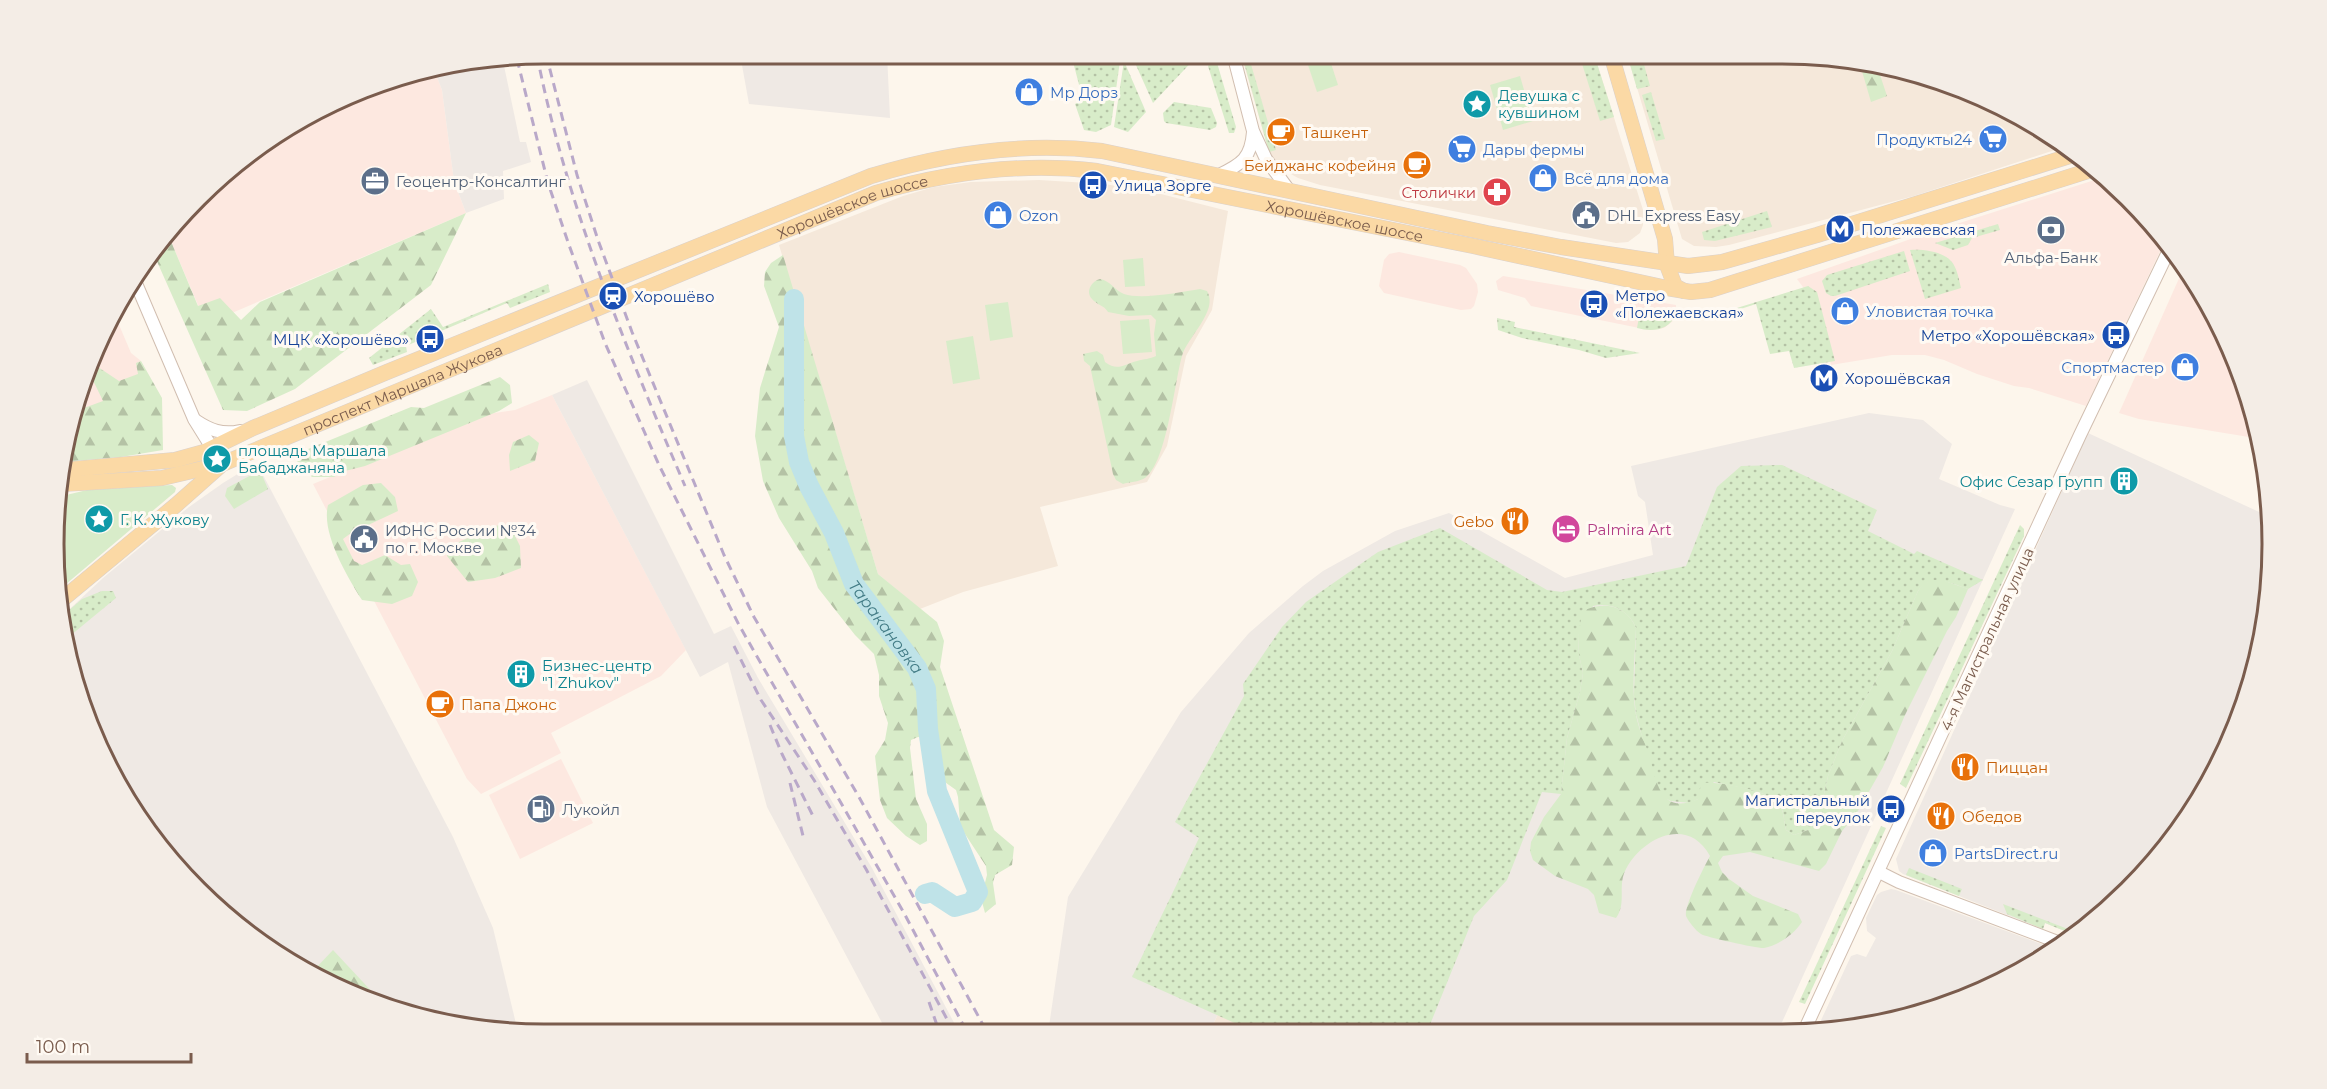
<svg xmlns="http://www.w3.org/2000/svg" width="2327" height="1089" font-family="Montserrat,sans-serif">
<defs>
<pattern id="grass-dots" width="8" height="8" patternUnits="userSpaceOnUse" patternTransform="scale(1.5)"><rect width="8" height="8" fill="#d8ecc9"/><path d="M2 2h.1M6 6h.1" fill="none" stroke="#b4c2a5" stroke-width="1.8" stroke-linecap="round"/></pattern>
<pattern id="forest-firs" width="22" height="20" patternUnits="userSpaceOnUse" patternTransform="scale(1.5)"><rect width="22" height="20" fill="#d8ecc9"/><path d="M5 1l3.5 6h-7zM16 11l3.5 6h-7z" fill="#b4c2a5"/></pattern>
</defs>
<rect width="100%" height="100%" fill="#fdf6ec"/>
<g fill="#f5e8da">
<path d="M1241,54H1594L1643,210V225L1640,233L1628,242L1616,243L1320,185L1298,178L1282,169L1269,152Z"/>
<path d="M1627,54H1783L1878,63L1970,91L2055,136L2067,146L1914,196L1729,245L1716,247L1694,246L1682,239Z"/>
<path d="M1039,180L1104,184L1149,191L1228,211L1212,310L1186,356L1167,446L1147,482L1040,507L1058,566L963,592L920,609L878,574L779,245L903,196L934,187L971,182Z"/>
<path d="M1218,1014L1257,1033H1209Z"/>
</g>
<g fill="#fde8e0">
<path d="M435,72L442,90L454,181L466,213L206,324L170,239L221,176L300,120L387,80Z"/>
<path d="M2104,177L2129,197L2165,241L2086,406L2029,388L2014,386L1977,374L1944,360L1925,355H1892L1831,365L1815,303L1797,279L1922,235Z"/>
<path d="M1399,252L1460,265L1466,268L1477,284L1478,292L1474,306L1471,309L1461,310L1384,293L1379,286L1384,260L1389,254Z"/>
<path d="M2185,265L2236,356L2261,439L2139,419L2119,413Z"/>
<path d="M1503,276L1676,305V314L1674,320L1664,328L1649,330L1531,306L1525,298L1498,290L1496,281Z"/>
<path d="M114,313L131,353L141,361L139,384L72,427Z"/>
<path d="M552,395L686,650L661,676L551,733L561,753L481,794L467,779L313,484L480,415L515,410Z"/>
<path d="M561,759L593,823L520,859L489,795Z"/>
</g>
<g fill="#efe9e4">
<path d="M740,54H887L890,118L749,104Z"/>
<path d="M503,61L520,142H526L531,162L503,171L504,199L466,213L454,181L442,90L435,72Z"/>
<path d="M587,380L714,634L731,626L758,678L872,868L960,1034H888L767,807L728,662L700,677L552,395Z"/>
<path d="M1869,413L1923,420L1952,444L1939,479L2000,505L2015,509L1778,1031L1257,1033L1218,1014L1209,1033H1048L1068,897L1181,712L1249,633L1303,586L1323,571L1395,531L1449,513L1565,578L1653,555L1645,502L1638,496L1631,466Z"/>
<path d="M2088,433L2270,517L2273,544L2264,640L2236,732L2172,843L2077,936L2045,923L2043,929L1903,874L1899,871L1896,859Z"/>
<path d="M249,467H257L262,473L453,837L493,928L518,1032L449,1026L357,998L221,913L120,789L80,702L60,618L103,578L189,507L223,483Z"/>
<path d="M1891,889L1896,890L2055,949L1971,998L1847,1031H1816L1851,956L1857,954L1866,957L1876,938L1867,931L1866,918L1877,895L1881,892Z"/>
</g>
<g fill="url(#grass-dots)">
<path d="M1071,54H1121L1111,125L1096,132L1084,130L1075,104L1083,100Z"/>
<path d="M1131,54H1199L1153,103Z"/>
<path d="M1243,54H1248L1276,150L1269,152L1243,59Z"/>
<path d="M1579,54H1594L1614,117L1600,121Z"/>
<path d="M1627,54H1641L1650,86L1637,89Z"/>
<path d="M1215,56L1236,127L1234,133H1229L1208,66Z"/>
<path d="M1124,61L1146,112L1128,132L1114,127Z"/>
<path d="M1651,92L1665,139L1656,141L1642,95Z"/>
<path d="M1174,102L1211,108L1217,123L1216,127L1210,130L1166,123L1164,121L1163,113Z"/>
<path d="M1767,211L1772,227L1715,241L1704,240L1702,232Z"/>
<path d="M1998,224L2000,230L1972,238L1968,245L1953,250L1935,243Z"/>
<path d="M1910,250C1922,249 1942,251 1951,261C1957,267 1959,280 1961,288L1925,299Z"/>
<path d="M1904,251L1910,271L1835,296H1831L1826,293L1822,281L1827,275Z"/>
<path d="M548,284L550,292L510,308L507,303L406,346L407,352L373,365L369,358L431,309L443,327Z"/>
<path d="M1808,286L1817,292L1835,361L1794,368L1789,351L1770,354L1756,304L1725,314L1727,311Z"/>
<path d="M1654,310L1676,314C1669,331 1652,332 1637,328L1639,317L1652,319Z"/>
<path d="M1497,318L1515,322L1514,327L1640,353L1606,358L1579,350L1522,338L1498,330Z"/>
<path d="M1782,465L1877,510L1868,531L1914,554L1917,551L1983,580L1968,589C1950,583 1931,573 1918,591L1892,651L1842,741L1828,776L1824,794L1814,811L1811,829L1794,835L1786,830C1784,822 1784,808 1778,802C1766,790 1730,786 1714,782L1698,799L1690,803L1671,801L1662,797L1651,770L1636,714L1634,695L1636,628C1629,610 1611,602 1593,606L1578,636L1579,655L1583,673L1580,692L1567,738L1561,794L1542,792L1507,880L1474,916L1427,1032L1257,1033L1132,977L1199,838L1175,822L1244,696L1243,684L1282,627L1306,602L1378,552L1440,528L1547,590L1562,592L1686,566L1717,487L1741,466Z"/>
<path d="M2020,525L2024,529V536L1906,788L1900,784Z"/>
<path d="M102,591H113L116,598L65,640L60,618L82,599Z"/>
<path d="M1881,826L1886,828L1805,1004L1799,1002Z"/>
<path d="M1909,868L1962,889L1959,896L1906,875Z"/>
<path d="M2003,904L2081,934L2077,936L2045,923L2043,929L2007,914Z"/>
</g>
<g fill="url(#forest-firs)">
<path d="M1859,61L1876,63L1887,96L1871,102Z"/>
<path d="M466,213L431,285L295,389L247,411L223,410L155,257L170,239L198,306L220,298L241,320L260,302Z"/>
<path d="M783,255L878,574L937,622L944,641L940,667L994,830L1014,847L1012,865L995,875L993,883L996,904L985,913L981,898L987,875L986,866L963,831L960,823L958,797L956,790L942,780L940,745L935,738L918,737L911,740L910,748L916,799L927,824V841L920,845L906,836L887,818L880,800L875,756L885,740L888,723L879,696V675L874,654L855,635L818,588L812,571L779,518L763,481L755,436L760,388L779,327L764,286L765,272L771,263Z"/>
<path d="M1100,279C1111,281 1114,290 1124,294C1142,300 1181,292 1200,289L1207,291C1219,311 1187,337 1182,356C1174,384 1167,462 1145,478C1139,482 1129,482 1123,484L1116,480L1113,474L1090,366L1084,361L1083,354L1097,351L1103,355L1105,362C1118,372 1124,364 1137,361C1144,359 1150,359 1156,356L1154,334L1156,320L1151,315L1129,316L1108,312C1104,305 1097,305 1092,299C1085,291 1092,281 1100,279Z"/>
<path d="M141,361L162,398L163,450L121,457L63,462V449L79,407L84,408L103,401L91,376L94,369L98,367L119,381L138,374L136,363Z"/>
<path d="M500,377L510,385L512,403L499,411L365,466L345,471L334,477H312L298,464L296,454L411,407L424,408Z"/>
<path d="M529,435L539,443L535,461L510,471L509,455L513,442Z"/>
<path d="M257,472L262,475L268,489L234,509L225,496L227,488Z"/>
<path d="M381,483L395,497L398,511L351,533L343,539L354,561L362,565L385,555L401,565L410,564L418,582L412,596L392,604L362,600C347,576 321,533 328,505L363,485Z"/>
<path d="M501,524L510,526L520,546L521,568L495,578L468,582L447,556V547Z"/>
<path d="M1933,580H1942L1968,589L1956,617L1947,631L1905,715L1883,767L1855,816L1842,831L1826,864L1819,871L1750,852L1723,856L1718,863L1722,872L1729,879L1753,896L1798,914L1802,922C1794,934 1779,945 1764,948C1760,949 1705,937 1701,934C1696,931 1688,921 1686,916C1684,906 1704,867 1710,856C1688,815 1642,838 1626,869C1617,886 1627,903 1616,918L1599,913L1594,895L1588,889L1555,876L1533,860L1530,851L1531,842L1544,817L1561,794L1567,738L1580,692L1583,673L1579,655L1578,636L1581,619L1585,610C1605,601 1627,606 1636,628C1635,657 1631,687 1636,715C1639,731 1646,744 1650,759C1657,785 1662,815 1698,799L1699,790L1704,783C1719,781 1767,791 1778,802C1784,809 1784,822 1786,830L1794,835L1811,829L1814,811L1824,794L1828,776L1842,741L1892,651L1918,591L1923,584Z"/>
<path d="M333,950L376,996L372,1002L357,998L313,971Z"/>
</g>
<g fill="#d8ecc9">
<path d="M1323,54H1328L1338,85L1317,92L1306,59Z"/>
<path d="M1520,76L1533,121L1503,130L1490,85Z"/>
<path d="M1143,258L1145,286L1125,287L1123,260Z"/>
<path d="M1008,302L1013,337L990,341L985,305Z"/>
<path d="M1149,319L1152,352L1123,354L1120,321Z"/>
<path d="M973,336L980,379L953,384L946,341Z"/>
<path d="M172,485L176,488L175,492L59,590L62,496L87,490Z"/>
</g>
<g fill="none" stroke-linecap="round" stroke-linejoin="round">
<path stroke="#bfe3e8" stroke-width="20" id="s1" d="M794,299V436L799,462L809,486L834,533L854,584L917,668L926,689L928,729L937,791L978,892L972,902L955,907L932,892L925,894"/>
<g stroke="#d1beb0" stroke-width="14">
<g id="minor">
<path d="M1233,54L1253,131L1266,159L1288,189"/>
<path d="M1219,175C1242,164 1251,158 1253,132"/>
<path d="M135,281L194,419L222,464"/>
<path d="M195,420C210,430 222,435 240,431"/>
<path d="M1879,872L1899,882L2063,944"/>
<path d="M1804,1031L2080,435L2170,248"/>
</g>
</g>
<g stroke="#dad1cd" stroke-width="16">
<g id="major">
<path d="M1611,54L1665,239L1667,265L1675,286L1684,291"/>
<path d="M63,470L175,460L204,452L253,428L387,372L871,176C946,153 1024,142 1102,151L1487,233L1561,247L1688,266L1722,262L1817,235L2076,154"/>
<path id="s2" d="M62,484L162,478L222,464L876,193C948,172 1021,162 1097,171L1473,246L1667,288L1691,292L1710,290L2094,169"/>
<path d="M58,603L176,505L220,466"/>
</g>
</g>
<use href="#minor" stroke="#fff" stroke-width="12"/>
<use href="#major" stroke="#fbd9a5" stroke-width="15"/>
<g stroke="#b9a8c9" stroke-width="3" stroke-dasharray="9 6" stroke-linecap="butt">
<path d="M546,54L577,175L598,240L632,332L724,555L754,617L859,797L988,1034"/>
<path d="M537,55C566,204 626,348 685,486"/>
<path d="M517,59L548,183L569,245L605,343L659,465L739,625L904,913L968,1034"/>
<path d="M734,646L761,700L814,780L866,869L955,1034"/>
<path d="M770,725L782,754L814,818"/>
<path d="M790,783L804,840"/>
<path d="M929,1002L940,1034"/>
</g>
</g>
<defs>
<g id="shop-disc" transform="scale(1.5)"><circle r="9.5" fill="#3f7fe0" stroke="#fffaf3"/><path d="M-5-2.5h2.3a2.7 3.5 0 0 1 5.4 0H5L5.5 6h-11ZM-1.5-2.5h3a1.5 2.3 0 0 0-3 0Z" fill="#fff"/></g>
<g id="sight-disc" transform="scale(1.5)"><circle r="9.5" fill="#0f9aa8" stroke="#fffaf3"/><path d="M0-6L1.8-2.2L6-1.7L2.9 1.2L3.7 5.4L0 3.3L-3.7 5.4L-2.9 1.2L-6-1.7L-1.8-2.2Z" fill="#fff"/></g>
<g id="cafe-disc" transform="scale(1.5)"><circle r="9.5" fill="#e8710a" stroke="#fffaf3"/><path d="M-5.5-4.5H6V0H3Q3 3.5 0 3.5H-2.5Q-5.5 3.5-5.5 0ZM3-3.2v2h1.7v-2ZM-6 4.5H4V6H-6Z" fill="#fff"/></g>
<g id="supermarket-disc" transform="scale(1.5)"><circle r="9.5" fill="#3f7fe0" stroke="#fffaf3"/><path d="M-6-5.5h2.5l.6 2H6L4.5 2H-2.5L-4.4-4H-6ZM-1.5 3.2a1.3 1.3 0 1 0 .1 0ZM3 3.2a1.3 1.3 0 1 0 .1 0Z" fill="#fff"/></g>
<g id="office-disc" transform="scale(1.5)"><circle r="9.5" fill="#5c6f8a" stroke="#fffaf3"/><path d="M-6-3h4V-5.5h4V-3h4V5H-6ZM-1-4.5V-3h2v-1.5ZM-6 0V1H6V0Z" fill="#fff"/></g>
<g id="bus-disc" transform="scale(1.5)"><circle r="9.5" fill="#1a4fb4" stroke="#fffaf3"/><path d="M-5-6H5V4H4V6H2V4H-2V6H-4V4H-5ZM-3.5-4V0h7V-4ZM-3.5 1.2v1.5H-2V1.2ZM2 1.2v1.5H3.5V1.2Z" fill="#fff"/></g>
<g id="pharmacy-disc" transform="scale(1.5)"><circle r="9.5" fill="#e0444e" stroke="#fffaf3"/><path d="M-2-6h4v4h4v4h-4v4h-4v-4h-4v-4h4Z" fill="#fff"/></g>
<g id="civic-disc" transform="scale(1.5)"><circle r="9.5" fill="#5c6f8a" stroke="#fffaf3"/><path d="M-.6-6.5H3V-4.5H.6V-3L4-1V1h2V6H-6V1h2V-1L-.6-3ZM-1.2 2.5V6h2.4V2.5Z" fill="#fff"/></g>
<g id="metro-disc" transform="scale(1.5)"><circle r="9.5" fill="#1a4fb4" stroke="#fffaf3"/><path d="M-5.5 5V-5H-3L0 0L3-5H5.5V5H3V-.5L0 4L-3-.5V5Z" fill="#fff"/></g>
<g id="bank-disc" transform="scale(1.5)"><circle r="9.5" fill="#5c6f8a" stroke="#fffaf3"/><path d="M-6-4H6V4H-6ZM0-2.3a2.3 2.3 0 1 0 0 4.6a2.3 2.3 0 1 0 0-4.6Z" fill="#fff"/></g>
<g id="station-disc" transform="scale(1.5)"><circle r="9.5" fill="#1a4fb4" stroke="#fffaf3"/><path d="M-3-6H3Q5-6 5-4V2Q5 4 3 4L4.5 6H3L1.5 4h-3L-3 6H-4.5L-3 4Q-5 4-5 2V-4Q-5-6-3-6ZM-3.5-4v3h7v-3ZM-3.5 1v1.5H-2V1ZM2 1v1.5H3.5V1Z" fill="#fff"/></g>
<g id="building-disc" transform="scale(1.5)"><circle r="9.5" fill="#0f9aa8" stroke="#fffaf3"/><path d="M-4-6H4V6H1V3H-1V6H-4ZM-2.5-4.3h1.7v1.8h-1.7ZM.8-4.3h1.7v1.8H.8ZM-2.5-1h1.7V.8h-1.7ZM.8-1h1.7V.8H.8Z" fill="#fff"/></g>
<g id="restaurant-disc" transform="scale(1.5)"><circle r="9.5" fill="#e8710a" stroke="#fffaf3"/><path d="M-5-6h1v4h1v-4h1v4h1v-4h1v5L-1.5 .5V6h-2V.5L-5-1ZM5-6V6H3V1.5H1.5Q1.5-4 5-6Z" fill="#fff"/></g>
<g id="hotel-disc" transform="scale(1.5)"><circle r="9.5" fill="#d1479c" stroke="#fffaf3"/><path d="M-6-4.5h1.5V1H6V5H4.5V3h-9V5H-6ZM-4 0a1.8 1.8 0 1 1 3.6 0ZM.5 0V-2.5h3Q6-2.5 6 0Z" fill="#fff"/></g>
<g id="fuel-disc" transform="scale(1.5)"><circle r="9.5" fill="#5c6f8a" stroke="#fffaf3"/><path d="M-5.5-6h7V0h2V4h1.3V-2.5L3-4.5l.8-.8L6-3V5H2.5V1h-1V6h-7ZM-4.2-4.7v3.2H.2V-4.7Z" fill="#fff"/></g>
</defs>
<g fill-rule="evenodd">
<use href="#shop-disc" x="1029" y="92"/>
<use href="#sight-disc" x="1477" y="104"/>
<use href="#cafe-disc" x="1281" y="132"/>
<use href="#supermarket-disc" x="1993" y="139"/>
<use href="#supermarket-disc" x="1462" y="149"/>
<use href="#cafe-disc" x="1417" y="165"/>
<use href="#shop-disc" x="1543" y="178"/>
<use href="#office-disc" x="375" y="181"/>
<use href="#bus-disc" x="1093" y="185"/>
<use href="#pharmacy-disc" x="1497" y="192"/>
<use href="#shop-disc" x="998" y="215"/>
<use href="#civic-disc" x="1586" y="215"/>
<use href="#metro-disc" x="1840" y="229"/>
<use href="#bank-disc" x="2051" y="230"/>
<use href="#station-disc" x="613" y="296"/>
<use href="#bus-disc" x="1594" y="304"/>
<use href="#shop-disc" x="1845" y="311"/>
<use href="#bus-disc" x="2116" y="335"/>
<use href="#bus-disc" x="430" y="339"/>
<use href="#shop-disc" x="2185" y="367"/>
<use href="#metro-disc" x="1824" y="378"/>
<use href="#sight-disc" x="217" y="459"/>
<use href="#building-disc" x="2124" y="481"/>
<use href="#sight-disc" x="99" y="519"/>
<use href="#restaurant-disc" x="1515" y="521"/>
<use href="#hotel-disc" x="1566" y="529"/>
<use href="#civic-disc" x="364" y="539"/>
<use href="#building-disc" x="521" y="674"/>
<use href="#cafe-disc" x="440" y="704"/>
<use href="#restaurant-disc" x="1965" y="767"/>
<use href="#fuel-disc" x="541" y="809"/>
<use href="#bus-disc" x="1891" y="809"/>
<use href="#restaurant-disc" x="1941" y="816"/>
<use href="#shop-disc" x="1933" y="853"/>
</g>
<g text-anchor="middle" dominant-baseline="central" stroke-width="6" stroke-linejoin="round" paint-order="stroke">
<g font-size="15" fill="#366cbe" stroke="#fffaf3" text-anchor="start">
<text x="1050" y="92">Мр Дорз</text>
<text x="1972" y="139" text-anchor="end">Продукты24</text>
<text x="1483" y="149">Дары фермы</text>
<text x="1564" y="178">Всё для дома</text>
<text x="1019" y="215">Ozon</text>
<text x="1866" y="311">Уловистая точка</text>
<text x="2164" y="367" text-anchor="end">Спортмастер</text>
<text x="1954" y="853">PartsDirect.ru</text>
</g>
<g font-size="15" fill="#0d838f" stroke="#fffaf3" text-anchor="start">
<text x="1498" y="95">Девушка с<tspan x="1498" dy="17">кувшином</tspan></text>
<text x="238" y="450">площадь Маршала<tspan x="238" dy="17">Бабаджаняна</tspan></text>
<text x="2103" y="481" text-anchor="end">Офис Сезар Групп</text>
<text x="120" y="519">Г. К. Жукову</text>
<text x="542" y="665">Бизнес-центр<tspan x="542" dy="17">"1 Zhukov"</tspan></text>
</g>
<g font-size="15" fill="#c56008" stroke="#fffaf3" text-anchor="start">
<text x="1302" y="132">Ташкент</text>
<text x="1396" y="165" text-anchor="end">Бейджанс кофейня</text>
<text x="1494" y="521" text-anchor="end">Gebo</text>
<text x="461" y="704">Папа Джонс</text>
<text x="1986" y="767">Пиццан</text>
<text x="1962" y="816">Обедов</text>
</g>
<g font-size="15" fill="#4e5e75" stroke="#fffaf3" text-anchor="start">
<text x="396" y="181">Геоцентр-Консалтинг</text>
<text x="1607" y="215">DHL Express Easy</text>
<text x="2051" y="257" text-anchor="middle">Альфа-Банк</text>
<text x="385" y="530">ИФНС России №34<tspan x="385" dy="17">по г. Москве</tspan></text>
<text x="562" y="809">Лукойл</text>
</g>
<g font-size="15" fill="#164399" stroke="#fffaf3" text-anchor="start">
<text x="1114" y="185">Улица Зорге</text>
<text x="1861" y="229">Полежаевская</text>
<text x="1615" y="295">Метро<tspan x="1615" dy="17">«Полежаевская»</tspan></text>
<text x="634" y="296">Хорошёво</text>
<text x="2095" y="335" text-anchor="end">Метро «Хорошёвская»</text>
<text x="409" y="339" text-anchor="end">МЦК «Хорошёво»</text>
<text x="1845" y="378">Хорошёвская</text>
<text x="1870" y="800" text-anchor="end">Магистральный<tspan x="1870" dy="17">переулок</tspan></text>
</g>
<g font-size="15" fill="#be3a42" stroke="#fffaf3" text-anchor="end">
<text x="1476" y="192">Столички</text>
</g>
<g font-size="15" fill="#7a5c4d" stroke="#fffaf3">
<text stroke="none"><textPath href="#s2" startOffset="843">Хорошёвское шоссе</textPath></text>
<text stroke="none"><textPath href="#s2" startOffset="1346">Хорошёвское шоссе</textPath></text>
<text stroke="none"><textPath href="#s2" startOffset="357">проспект Маршала Жукова</textPath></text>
<text transform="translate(1987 639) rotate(-65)">4-я Магистральная улица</text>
</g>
<g font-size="15" fill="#b23c85" stroke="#fffaf3" text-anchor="start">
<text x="1587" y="529">Palmira Art</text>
</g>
<g font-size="16" font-style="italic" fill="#437c86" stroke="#fffaf3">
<text stroke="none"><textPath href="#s1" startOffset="351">Таракановка</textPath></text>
</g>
</g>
<path d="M0 0H2327V1089H0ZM544 64H1782A480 480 0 0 1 2262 544V544A480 480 0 0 1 1782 1024H544A480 480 0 0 1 64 544V544A480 480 0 0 1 544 64Z" fill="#f4ede6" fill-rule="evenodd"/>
<path fill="none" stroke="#7a5c4d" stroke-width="3" d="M544 64H1782A480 480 0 0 1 2262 544V544A480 480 0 0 1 1782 1024H544A480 480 0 0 1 64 544V544A480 480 0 0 1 544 64Z"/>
<path d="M27 1053v9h164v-9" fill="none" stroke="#7a5c4d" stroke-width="3"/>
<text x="36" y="1053" font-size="18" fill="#7a5c4d" stroke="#fffaf3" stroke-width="4.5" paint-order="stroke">100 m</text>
</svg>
